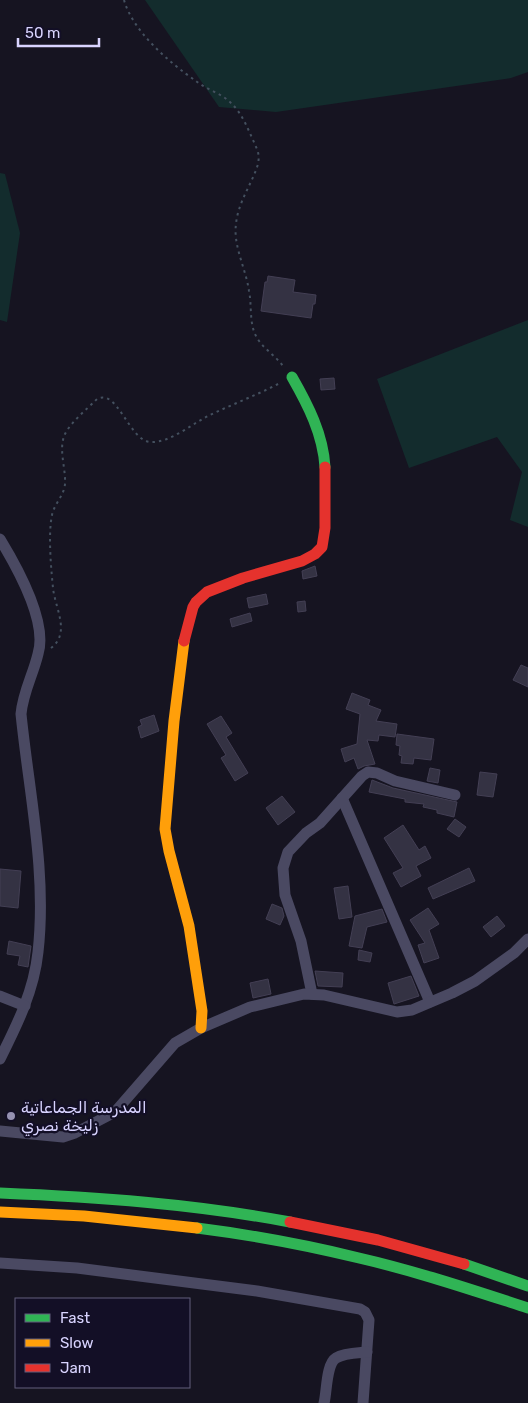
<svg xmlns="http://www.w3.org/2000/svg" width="528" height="1403" font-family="Rubik,'Noto Naskh Arabic',sans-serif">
<rect width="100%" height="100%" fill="#161421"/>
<g fill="#132c2d">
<path d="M145,0H528V72L511,78L276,112L219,107Z"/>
<path d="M0,173L5,174L20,233L7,322L0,320Z"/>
<path d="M528,320V527L510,520L522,472L497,437L409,468L377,379Z"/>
</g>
<g fill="#343243" stroke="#433f54">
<path d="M268,276L295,280L293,292L316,295L315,304H313L311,318L261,311L265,282H267Z"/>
<path d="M334,378L335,389L321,390L320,379Z"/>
<path d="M315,566L317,576L303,579L302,571Z"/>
<path d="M266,594L268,604L249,608L247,598Z"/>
<path d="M305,601L306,611L298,612L297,602Z"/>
<path d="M250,613L252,621L232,627L230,619Z"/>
<path d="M521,665L528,668V687L513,680Z"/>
<path d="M352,693L370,700L368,705L381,710L376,721L397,724L395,737L379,735L378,741L367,740L375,764L364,766L358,769L354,758L345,762L341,749L357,744L360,714L346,709Z"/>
<path d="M154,715L159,731L141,738L138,727L142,725L140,720Z"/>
<path d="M221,716L232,733L226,737L248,773L235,781L221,758L226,755L207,724Z"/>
<path d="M397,734L434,739L431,760L414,758L413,764L401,763L402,756L399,755L400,746L396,745Z"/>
<path d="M430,768L440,770L438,783L427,781Z"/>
<path d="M480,772L497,774L493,797L477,795Z"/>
<path d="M372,780L393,788L457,802L454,817L437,813V810L423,807L424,804L405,802V799L369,792Z"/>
<path d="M282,796L295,812L278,825L266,808Z"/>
<path d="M455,819L466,827L459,837L447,829Z"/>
<path d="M403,825L419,850L425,846L431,858L416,866L421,876L401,887L393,873L403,868L384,838Z"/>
<path d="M469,868L475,881L433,899L428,888Z"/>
<path d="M0,869L21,871L18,908L0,906Z"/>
<path d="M348,886L352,917L339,919L334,888Z"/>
<path d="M272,904L282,908L284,916L280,925L266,919Z"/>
<path d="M428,908L439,924L429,930L439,958L424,963L418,945L425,943L410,920Z"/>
<path d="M382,909L387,922L367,927L362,948L349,946L355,916Z"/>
<path d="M497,916L505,926L491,937L483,927Z"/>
<path d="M9,941L31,946L28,967L18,965L20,956L7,954Z"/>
<path d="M359,950L372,953L370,962L358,960Z"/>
<path d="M315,971L343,973L342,987L318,986Z"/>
<path d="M411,976L419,996L394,1004L388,983Z"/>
<path d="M268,979L271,994L253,998L250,983Z"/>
</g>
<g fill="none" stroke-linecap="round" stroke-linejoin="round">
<g stroke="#44505f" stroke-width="2" stroke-dasharray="2.5 4" stroke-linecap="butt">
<path d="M124,0C133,32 170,63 196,81C207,90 221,93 231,103C243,114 250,134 257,149C259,154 259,159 258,164C252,184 238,202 236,224C233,246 246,269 249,291C252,305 249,323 256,336C262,348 275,355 283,366"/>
<path d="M51,648C71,633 55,608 53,588C51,568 48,534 52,515C54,504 64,496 65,484C66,468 58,449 65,434C71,422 86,410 96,400C117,385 129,442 151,442C170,443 193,423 210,415C233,404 257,395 280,383"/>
</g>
<g stroke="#4a4962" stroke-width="11">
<path d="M0,539C17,567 48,622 38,654C33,675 23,692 21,714C29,793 47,873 38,952C34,991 17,1025 0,1059"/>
<path d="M342,798L430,1002"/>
<path d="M312,994L301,941L285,895L283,868L288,852L306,833L320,823L362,776L368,772L377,773L395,781L455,795"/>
<path d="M0,996L25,1006"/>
<path d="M0,1131L63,1137L75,1133L115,1112L175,1043L201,1028L250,1007L304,994L324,995L397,1012L412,1010L452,993L475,981L514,953L528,939"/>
<path d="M0,1263L77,1268L257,1291L360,1309L365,1312L369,1320L363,1403"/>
<path d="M324,1403C327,1392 326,1364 336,1358C344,1353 357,1353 367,1352"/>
</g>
<g stroke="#30b455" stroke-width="11">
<path d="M292,377C308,405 323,434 325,467"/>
<path d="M0,1193C97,1197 194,1204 290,1222"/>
<path d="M197,1228C252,1235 306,1245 359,1258C416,1271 472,1290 528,1308"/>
<path d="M464,1264L528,1286"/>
</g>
<g stroke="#ff9f0a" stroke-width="11">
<path d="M184,641L174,721L165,829L169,851L189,926L202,1011L201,1028"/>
<path d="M0,1212L84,1216L197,1228"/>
</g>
<g stroke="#e5322d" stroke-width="11">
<path d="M184,641L193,607L196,602L207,592L243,578L302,561L315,554L322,547L325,528V467"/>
<path d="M290,1222L378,1240L464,1264"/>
</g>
</g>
<circle fill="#9591b1" stroke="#130f26" stroke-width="2" cx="11" cy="1116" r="5"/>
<g text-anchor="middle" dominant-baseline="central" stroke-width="4.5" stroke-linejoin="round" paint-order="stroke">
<g font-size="16" fill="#d9d4ff" stroke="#130f26" text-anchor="start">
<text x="21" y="1107">المدرسة الجماعاتية<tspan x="21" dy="18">زليخة نصري</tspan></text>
</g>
</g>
<rect x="15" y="1298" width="175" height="90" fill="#130f26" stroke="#625e7d"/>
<rect x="25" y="1314" width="25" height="8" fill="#30b455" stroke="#625e7d"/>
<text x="60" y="1323" font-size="15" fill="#d9d4ff">Fast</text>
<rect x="25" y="1339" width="25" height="8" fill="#ff9f0a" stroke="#625e7d"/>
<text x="60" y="1348" font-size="15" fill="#d9d4ff">Slow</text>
<rect x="25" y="1364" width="25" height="8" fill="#e5322d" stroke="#625e7d"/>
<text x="60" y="1373" font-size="15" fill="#d9d4ff">Jam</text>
<path d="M18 38v8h81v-8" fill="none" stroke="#d9d4ff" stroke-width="2.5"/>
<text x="25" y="38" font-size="15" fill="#d9d4ff" stroke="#130f26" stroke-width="4" paint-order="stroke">50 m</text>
</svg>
